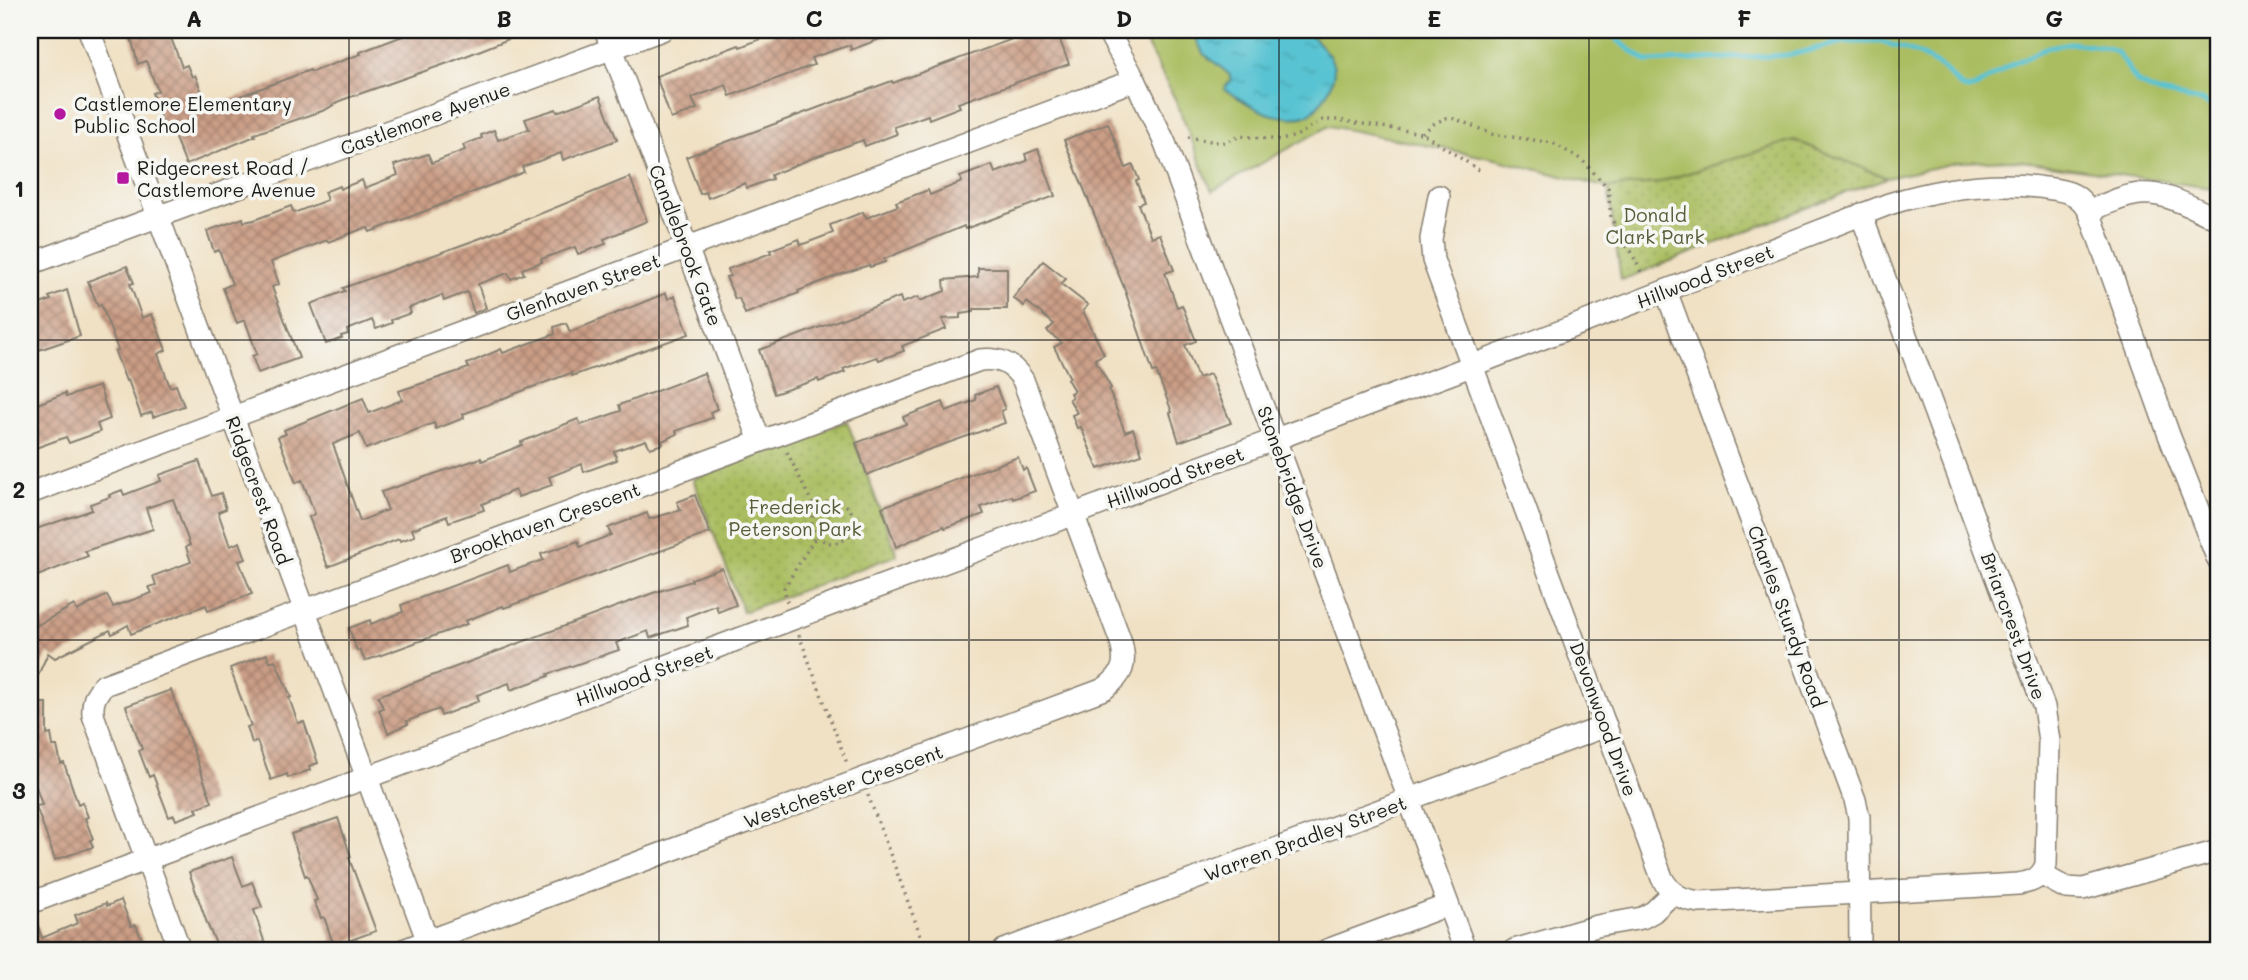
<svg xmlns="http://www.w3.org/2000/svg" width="2248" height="980" font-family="Mali,sans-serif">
<defs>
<pattern id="park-dots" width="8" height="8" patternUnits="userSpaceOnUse" patternTransform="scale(1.75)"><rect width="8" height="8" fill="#aabd61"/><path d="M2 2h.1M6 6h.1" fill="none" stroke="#92a254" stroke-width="1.8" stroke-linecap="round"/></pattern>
<pattern id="water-ripples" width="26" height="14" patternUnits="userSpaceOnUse" patternTransform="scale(1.75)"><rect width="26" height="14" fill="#58c3d2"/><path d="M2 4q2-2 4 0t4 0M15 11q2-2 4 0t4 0" fill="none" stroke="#4ca7b4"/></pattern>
<pattern id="building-cross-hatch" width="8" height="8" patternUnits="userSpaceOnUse" patternTransform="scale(1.75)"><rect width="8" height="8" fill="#cb9e86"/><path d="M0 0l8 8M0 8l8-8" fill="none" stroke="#a4806d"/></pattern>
</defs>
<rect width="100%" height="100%" fill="#f6f6f2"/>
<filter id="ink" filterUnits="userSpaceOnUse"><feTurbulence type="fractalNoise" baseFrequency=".0143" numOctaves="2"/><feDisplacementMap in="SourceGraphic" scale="14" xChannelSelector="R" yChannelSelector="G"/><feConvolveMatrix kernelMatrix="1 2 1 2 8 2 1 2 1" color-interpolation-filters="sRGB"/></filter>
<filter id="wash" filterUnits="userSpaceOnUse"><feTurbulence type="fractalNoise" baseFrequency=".00686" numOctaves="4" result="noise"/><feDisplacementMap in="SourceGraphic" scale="28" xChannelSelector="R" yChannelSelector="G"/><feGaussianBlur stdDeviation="1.57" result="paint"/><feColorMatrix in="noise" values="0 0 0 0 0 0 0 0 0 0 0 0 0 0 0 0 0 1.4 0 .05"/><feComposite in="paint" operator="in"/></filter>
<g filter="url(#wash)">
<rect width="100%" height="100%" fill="#f0e1c4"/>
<path fill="#aabd61" stroke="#636c3e" stroke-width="2" d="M1139,30H2218V189L2015,160L1959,162L1887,178L1794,140L1657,183L1608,188L1495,159L1329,126L1212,191L1175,99Z"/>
<g fill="url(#park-dots)" stroke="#636c3e" stroke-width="2">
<path d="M1794,140L1887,178C1797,209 1710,247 1621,280L1608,188L1657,183Z"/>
<path d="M847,421L897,555L743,612L693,479Z"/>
</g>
<path fill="url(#water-ripples)" stroke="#3a7077" stroke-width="2" d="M1192,30H1305C1315,40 1332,54 1334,68C1335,84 1321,106 1308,115C1302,118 1294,118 1287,117C1263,116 1244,101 1224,89L1231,80L1229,74L1203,53Z"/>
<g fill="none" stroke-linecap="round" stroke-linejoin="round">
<path stroke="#58c3d2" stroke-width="5" d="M1609,30L1617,40L1647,62L1790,55L1843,42H1883L1919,54L1944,69L1961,87L1968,89L1976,87L2010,65L2048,47L2071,43L2107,48L2117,52L2138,83L2160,93L2201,101L2218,110"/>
</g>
<g id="blocks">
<g fill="url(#building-cross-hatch)">
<path d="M129,30H168L182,67L187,65L192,77L195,75L208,108L310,70L311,72L361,54L360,52L419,30L529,31L448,63L342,100L325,110L254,134L255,136L186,165L172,131L165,133L152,93L158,91L146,61L138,64Z"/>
<path d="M772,30L901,31L851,50L850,45L811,58L814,65L730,96L726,85L692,98L697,109L671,119L656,76L739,45L740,47L774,34Z"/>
<path d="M1037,30H1056L1069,64L958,103L960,107L929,119L928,115L894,127L897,134L865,146L863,140L815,157L771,175L772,179L747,188L745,183L708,198L706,192L700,194L686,157L820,107L892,81L893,83Z"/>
<path d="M600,96L617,140L563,160L561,153L522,167L524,172L428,210L370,232L368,228L362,229L328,242L327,240L271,262L279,284L272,287L299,358L258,373L252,356L257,354L245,320L237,323L223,288L232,284L219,250L214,252L207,231L243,218L244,222L254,220L291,206L294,213L327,200L324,192L339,186L340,189L362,180L365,188L398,175L394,165L428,154L432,163L465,150L463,145L482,138L481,135L494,130L498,140L529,129L525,119L556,109L557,112Z"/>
<path d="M1108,123L1126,168L1133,165L1139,180L1136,181L1144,202L1138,204L1151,237L1160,234L1174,270L1165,273L1177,307L1182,305L1196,341L1185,345L1198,378L1210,374L1231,423L1179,442L1170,413L1172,412L1156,371L1153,372L1123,285L1064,140Z"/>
<path d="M1038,149L1055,196L965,229L964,226L884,259L885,262L870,267L869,265L836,276L798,291L799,293L745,314L739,298L735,299L726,277L730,276L728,269L771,253L770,250L799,239L801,245L833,233L830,225L863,212L866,218L898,206L896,202L928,190L930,195L962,182L960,177L992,165L995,173L1027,161L1025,154Z"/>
<path d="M630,177L647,221L604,239L606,244L578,254L575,247L541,259L542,262L522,269L524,274L511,279L508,273L478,284L486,308L474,313L467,292L444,301L442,295L409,308L411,313L391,320L392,323L376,329L372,320L347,330L348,334L341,336L342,338L326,344L311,304L345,291L343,288L481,238Z"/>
<path d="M1043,261L1066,279L1061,284L1088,305L1083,311L1104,354L1095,359L1111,388L1109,390L1125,432L1133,429L1142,454L1098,469L1081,427L1077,428L1072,415L1077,413L1069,399L1072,397L1070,393L1074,391L1067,379L1070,378L1054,347L1062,343L1047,331L1054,324L1027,302L1024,306L1013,298Z"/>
<path d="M127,266L134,283L130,284L142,318L152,314L166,350L158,354L170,387L176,385L184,406L153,417L152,412L141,416L128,380L126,381L115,352L118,350L101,304L98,306L88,281Z"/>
<path d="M978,268H1007V309H974V312L960,314V318L942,319L946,329L902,346L904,351L879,360L877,357L843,369L845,372L819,382L818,379L774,394L759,350L900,297L902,303L918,297L920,301L945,291L944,280L978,277Z"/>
<path d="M67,290L80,336L30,353V308L51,300L49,297Z"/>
<path d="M666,293L668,299L675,296L689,334L572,376L571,373L530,388L463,414L464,418L436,429L434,423L366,449L360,433L333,444L360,521L388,510L381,492L481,458L482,461L522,445L521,442L578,419L581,425L621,411L619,405L704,373L717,409L710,412L712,418L676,431L677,434L662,441L663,444L650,448L646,440L614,451L617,460L584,472L582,464L549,477L552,485L518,497L515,490L482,504L484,510L449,522L447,516L412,529L415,536L400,541L399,539L328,567L309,517L315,514L302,480L296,483L278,437L286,434L284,430L363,398L369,413L402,400L399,391L469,368L467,364L501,349L503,353L555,334L554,327L566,323L570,332Z"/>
<path d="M99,386L110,419L97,424L100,432L69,443L66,437L30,450V407L65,393L66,397Z"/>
<path d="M996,387L1005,409L1001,411L1005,423L925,451L867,475L856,443L906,424L903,417L943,402L946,411L976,400L975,395Z"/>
<path d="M1018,457L1023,470L1026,468L1035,491L1013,499L1012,496L981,507L984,514L945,528L944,526L896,547L882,507Z"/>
<path d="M199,461L212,496L221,493L226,509L218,512L230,546L240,542L246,559L239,561L252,594L208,611L206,605L131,634L128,625L112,634L110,630L55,658L48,653L30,693V629L74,605L77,611L107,595L113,607L152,593L149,587L156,585L153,576L191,562L186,547L190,545L173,499L146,508L153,529L85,551L88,556L30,579V531L92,510L90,504L110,497L109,495L122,490L124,495L161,481L159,475Z"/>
<path d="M695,495L710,533L504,608L503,606L465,621L467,624L365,661L360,650L357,651L349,628L370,620L371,624L403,612L401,605L508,565L510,572L543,560L541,554L578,541L580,547L611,535L608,528L647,513L649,519L681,510L677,502Z"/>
<path d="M722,568L736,605L718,612L716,605L686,617L688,625L650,638L648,631L616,643L619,650L548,674L549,676L511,690L509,683L477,695L479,701L441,716L439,709L407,721L408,724L388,733L379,710L383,708L378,696L653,593L692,581L691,579Z"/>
<path d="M267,654L270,662L275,660L291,697L289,698L298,723L304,722L318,763L309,766L310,770L288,778L287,774L271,780L257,741L252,743L247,727L251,726L230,668Z"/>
<path d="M171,690L212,802L196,808L198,812L176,820L174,815L169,817L153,775L149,777L139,751L142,749L126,706Z"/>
<path d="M30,703H47V735L51,734L53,746H57L61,764L64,763L78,804L82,802L88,817L85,818L93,839L90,840L93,847L55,860L36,806L42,805L30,768Z"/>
<path d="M338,818L351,857L349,858L376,931L334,946L324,917L321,918L314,901L317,900L307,875L305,876L291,834Z"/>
<path d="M232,857L243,886L252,882L262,907L254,910L267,950H219L208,926L189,872Z"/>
<path d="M121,900L131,926L136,925L146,950H30V916L34,915L42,938L78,923L75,915L106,903L107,906Z"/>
</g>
</g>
</g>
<g filter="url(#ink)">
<use href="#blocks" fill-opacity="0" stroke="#867e70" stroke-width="2"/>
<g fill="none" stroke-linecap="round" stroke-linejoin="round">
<g stroke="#867e70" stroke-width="24">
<g id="minor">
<path d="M89,30L431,950"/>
<path d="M605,30L760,441"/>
<path d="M1107,30L1135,80L1165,143L1465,950"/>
<path d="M1439,196L1431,239L1433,260L1662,878C1671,895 1683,900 1701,902L2018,884C2032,882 2040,879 2046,865L2049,741L2044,707L1861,214"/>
<path d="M2089,211C2105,205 2123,195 2141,194C2168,192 2194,209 2218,219"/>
<path d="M30,264L662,30"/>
<path d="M1666,291L1855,800L1859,817L1860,950"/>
<path d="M30,493L1135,80"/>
<path d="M2042,875L2066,888L2083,889L2218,851"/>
<path d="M30,903L1453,373L1889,204C1938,189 1987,181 2038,187C2050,189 2063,189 2074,195C2081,199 2085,204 2089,211L2169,435L2218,560"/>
<path d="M180,950L93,715C92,702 95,694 104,685L980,360C1000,358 1012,363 1023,380L1121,642C1127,665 1123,675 1104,689L403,950"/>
<path d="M1004,950L1606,726"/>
<path d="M1327,950L1448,905"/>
<path d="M1514,950L1597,926L1642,918L1653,912L1673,893"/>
</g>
</g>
<g stroke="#867e70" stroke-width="3.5" stroke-dasharray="2 5" stroke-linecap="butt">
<path d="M1422,133L1435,123L1446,118L1456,119L1492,134L1553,143L1582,160L1608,188L1611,217L1621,240L1631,251L1642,274"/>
<path d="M1188,137L1221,143L1241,136L1281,140L1296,136L1323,120H1337L1422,133L1479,170"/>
<path d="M787,452L815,509"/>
<circle cx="833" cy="522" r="21"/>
<path d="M787,602L784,588L816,536"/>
<path d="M799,635L848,766"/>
<path d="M868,795L926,950"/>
<path d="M953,946L954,950"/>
</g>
<use href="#minor" stroke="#fff" stroke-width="21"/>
</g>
</g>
<path fill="none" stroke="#1c1c1c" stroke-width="2" stroke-opacity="0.55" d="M349,30V950M659,30V950M969,30V950M1279,30V950M1589,30V950M1899,30V950M30,340H2218M30,640H2218"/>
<g fill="#b5179e" stroke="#f6f6f2" stroke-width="2.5">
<circle cx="60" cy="114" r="7"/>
<rect x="116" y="171" width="14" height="14" rx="3.5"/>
</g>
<g text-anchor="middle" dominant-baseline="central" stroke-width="7" stroke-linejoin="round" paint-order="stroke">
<g font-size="19" fill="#1c1c1c" stroke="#f6f6f2" text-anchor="start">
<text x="74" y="103">Castlemore Elementary<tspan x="74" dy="22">Public School</tspan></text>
<text x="137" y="167">Ridgecrest Road /<tspan x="137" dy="22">Castlemore Avenue</tspan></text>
</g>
<g font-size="19" fill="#1c1c1c" stroke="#f6f6f2">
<text transform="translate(425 118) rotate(-20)">Castlemore Avenue</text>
<text transform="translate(686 245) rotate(69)">Candlebrook Gate</text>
<text transform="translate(1705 276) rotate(-21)">Hillwood Street</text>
<text transform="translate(583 287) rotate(-20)">Glenhaven Street</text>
<text transform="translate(1175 477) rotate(-20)">Hillwood Street</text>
<text transform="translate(1293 487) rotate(70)">Stonebridge Drive</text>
<text transform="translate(259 490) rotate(70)">Ridgecrest Road</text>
<text transform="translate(545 522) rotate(-20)">Brookhaven Crescent</text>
<text transform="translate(1787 616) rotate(70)">Charles Sturdy Road</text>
<text transform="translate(2014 626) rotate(70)">Briarcrest Drive</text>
<text transform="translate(644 675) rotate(-20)">Hillwood Street</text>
<text transform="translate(1604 719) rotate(70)">Devonwood Drive</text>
<text transform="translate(843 786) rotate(-20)">Westchester Crescent</text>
<text transform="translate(1305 838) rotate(-20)">Warren Bradley Street</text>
</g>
<g font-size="19" fill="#555c38" stroke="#f6f6f2">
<text x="1655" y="214">Donald<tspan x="1655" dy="22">Clark Park</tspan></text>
<text x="795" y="506">Frederick<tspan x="795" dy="22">Peterson Park</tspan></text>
</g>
</g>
<rect width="2248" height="980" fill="none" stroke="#f6f6f2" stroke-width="77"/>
<rect x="38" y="38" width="2172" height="904" fill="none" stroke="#1c1c1c" stroke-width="2.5"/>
<g font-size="23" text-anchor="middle" font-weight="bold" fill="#1c1c1c">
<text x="194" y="27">A</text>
<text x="504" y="27">B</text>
<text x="814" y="27">C</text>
<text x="1124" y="27">D</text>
<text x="1434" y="27">E</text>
<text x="1744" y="27">F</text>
<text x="2054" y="27">G</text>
<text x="19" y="197">1</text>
<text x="19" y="498">2</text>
<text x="19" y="799">3</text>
</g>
</svg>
